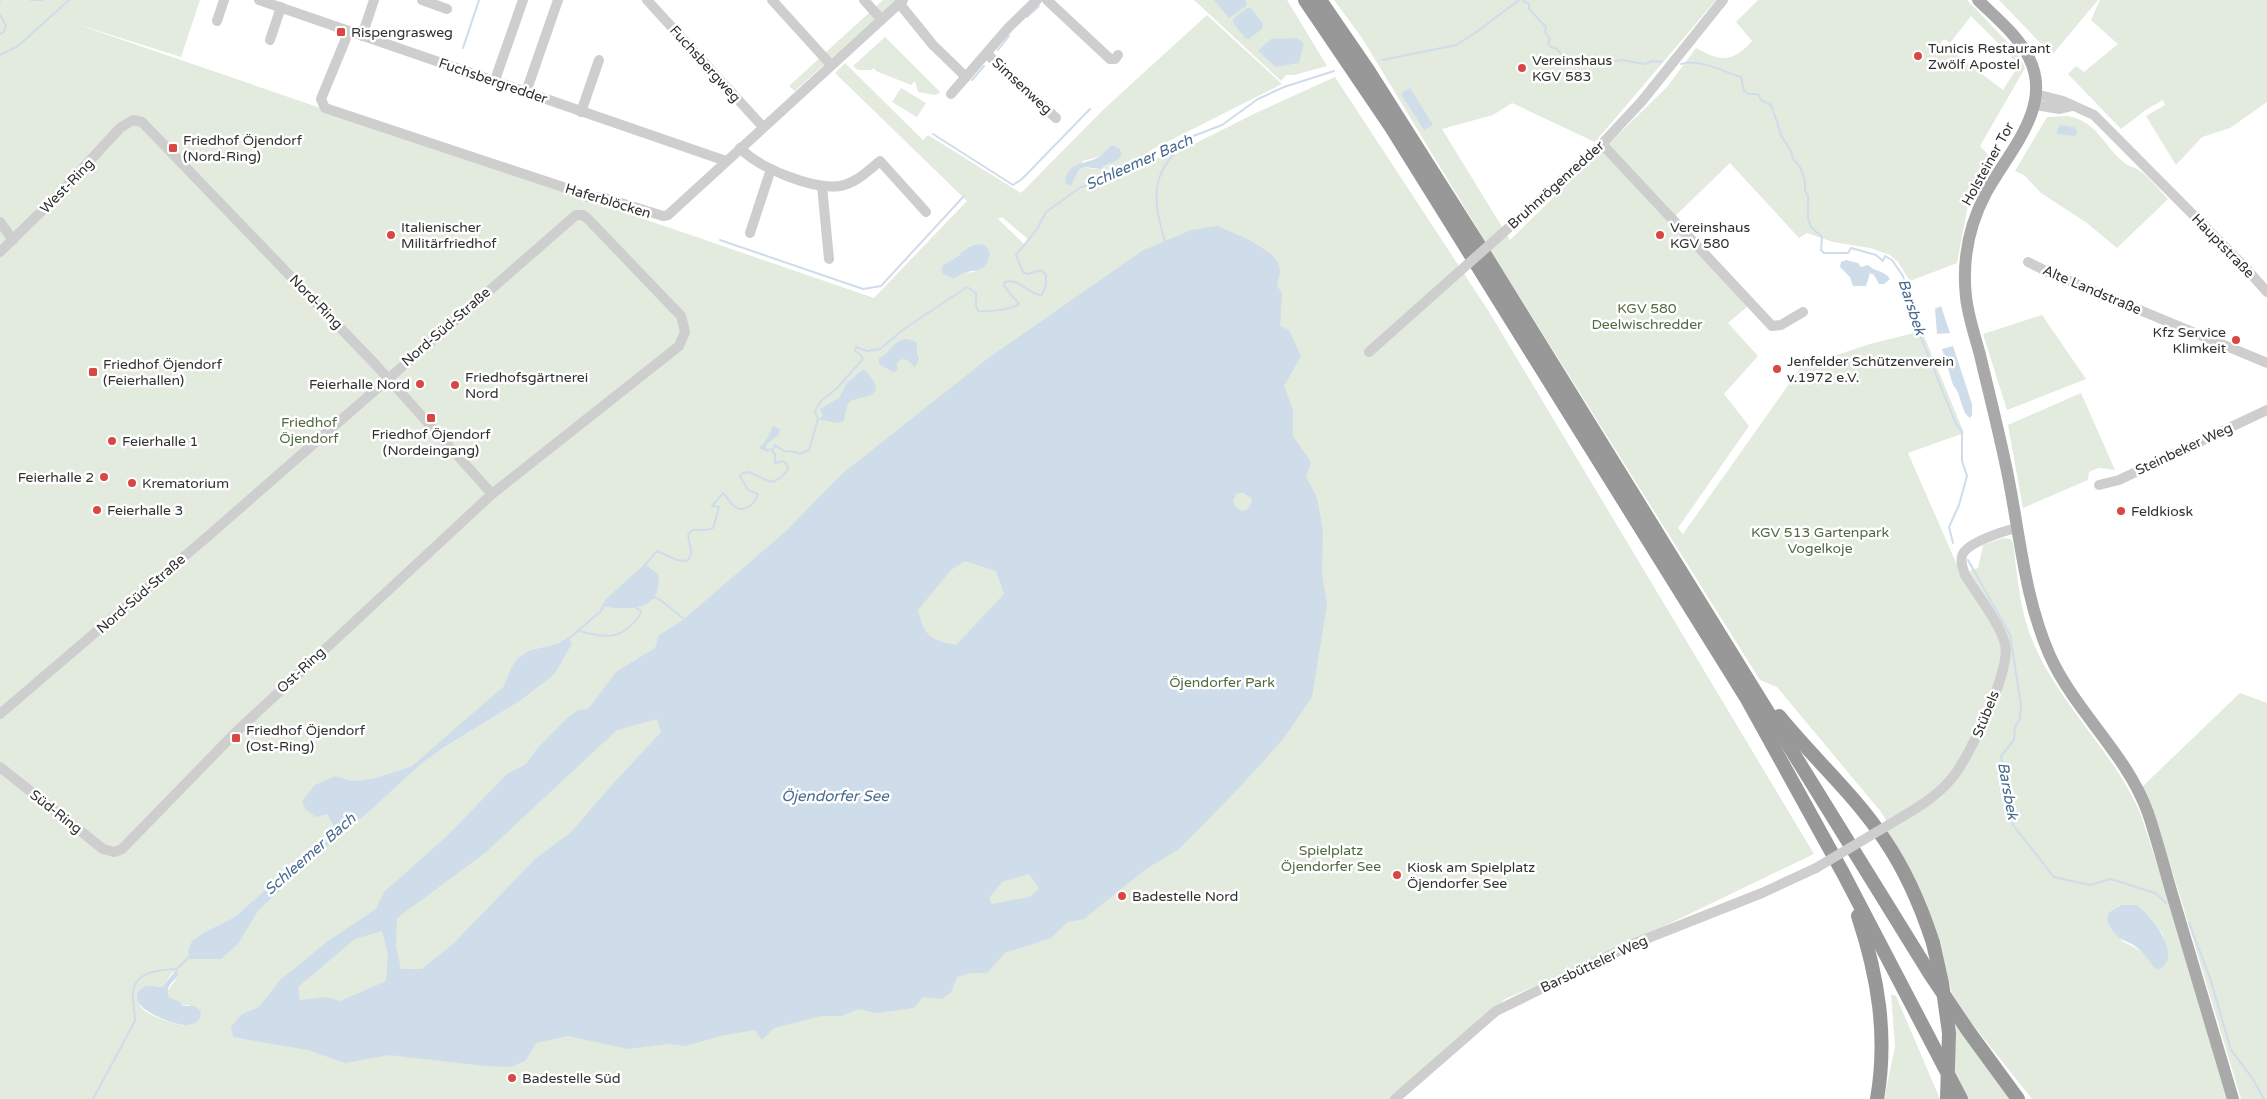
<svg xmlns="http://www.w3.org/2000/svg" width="2267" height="1099" font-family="'Varela Round',sans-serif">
<rect width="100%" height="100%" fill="#fff"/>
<g fill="#e3eade" fill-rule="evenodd">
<path d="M0,0H200L181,57L73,23L874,298L967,201L835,73L845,63L923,140L928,135L1021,193L1104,109L1207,15L1282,84L1149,151L1156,159L1180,151L1260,111L1335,77L1491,315L1814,854L1575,969L1505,999L1393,1099H0ZM1112,145L1120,149L1122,153C1119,160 1103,169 1096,169C1086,168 1082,165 1075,174L1083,161L1101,156ZM1002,217L1029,240L1025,245L998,219ZM960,253L975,272L964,273L954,279L944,264L951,262ZM569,638L572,644L555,674L520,701L443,748L420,765L370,811L332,842L258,911L205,932L236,916L324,837L333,825L327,813L336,776L353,781L375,778L412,766L489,701L503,687L511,668L530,650L557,644ZM173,972L178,976L167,992L169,997L181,1002L182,1006L189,1005L184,1026C170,1021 138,1016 138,998C139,992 140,988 146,985L162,987Z"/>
<path d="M883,0H896L795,91L789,86Z"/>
<path d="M1194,0H1287L1327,66L1294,75H1286L1281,81Z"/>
<path d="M1334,0H1716L1595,142L1512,103L1493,115L1442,129L1510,240L1667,87L1696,48C1721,62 1732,63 1752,41L1736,22L1758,0H1967L2017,52L2025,68L1980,146L1993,160L1969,199L1957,263L1910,281L1898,262L1890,255L1870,248L1833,242L1807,233L1799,238L1730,163L1669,222L1748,306L1728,323L1758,356L1724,394L1749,426L1678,528L1683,534L1801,367L1870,344L1922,331L1964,433L1908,453L1961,574L1978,568L1983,545L2003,538L2011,539L2013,543C2017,572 2019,601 2028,629C2052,699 2113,748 2141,815L2195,981L2229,1099H2032L1970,1021L1952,993L1934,924L1908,869L1884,832L1891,828L1881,812L1777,687L1760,680L1491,251L1362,38ZM1971,16L2010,55L2017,68L2003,90L1948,48L1944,53L1937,47L1944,39L1950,43ZM2120,905H2137L2162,933L2168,950L2157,970L2143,952L2122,941L2109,912Z"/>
<path d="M1999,0H2098L2052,55Z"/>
<path d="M2100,0H2267V102L2230,128L2202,137L2176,165L2146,116L2165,105L2163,100L2147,109L2121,129L2068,74L2076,66L2084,72L2118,44L2091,20Z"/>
<path d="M885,37L940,92L936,95L918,92L915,81L911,85L876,71L874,68L871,70H858L853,66Z"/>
<path d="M901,88L926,103L917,117L892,102Z"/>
<path d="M2068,116C2100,123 2102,146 2126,164C2130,167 2134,167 2137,169C2148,175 2159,190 2168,199L2117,248L2087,223L2041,193L2024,175L2015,171L2047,117Z"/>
<path d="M2042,315L2086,379L2007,410L1983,334Z"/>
<path d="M2081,393L2115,470L2099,468L2089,472L2088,480L2023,508L2008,425Z"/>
<path d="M2240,693L2267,703V1099H2241L2180,896L2152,807L2142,787Z"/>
<path d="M1891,994L1896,996L1940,1099H1884L1895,1047Z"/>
<path d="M1954,1019L2013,1099H1967L1955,1076Z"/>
</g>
<g fill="#cfddeb" fill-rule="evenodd">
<path d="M1214,0H1245L1247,3L1246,6L1229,18Z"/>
<path d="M1247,8H1251L1263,24L1262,29L1249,39H1246L1233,23V19Z"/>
<path d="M1297,38L1304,43L1299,63L1276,67L1258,51L1271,39Z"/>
<path d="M1410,88L1433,125L1424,130L1401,94Z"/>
<path d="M2060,125L2074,127L2077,131L2076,136L2057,134V130Z"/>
<path d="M1112,145L1120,149L1122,153C1118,164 1108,162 1101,169C1078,167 1081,164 1071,186L1065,183C1067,162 1082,165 1097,158C1103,155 1107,148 1112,145Z"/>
<path d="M1217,226C1233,232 1271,248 1278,263C1282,272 1278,278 1277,286L1282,293L1280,326L1289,330L1301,356L1284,386L1293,410V436L1311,462L1306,476L1317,498L1323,530L1322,574L1327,605L1312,697L1284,738L1238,789L1179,849L1146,869L1084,919L1068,922L1051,938L1005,953L987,973H971L957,977L951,992L942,999L923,997L914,1008L877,1013L858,1009L842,1016H821L774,1028L762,1040L755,1030L720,1036L686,1046L668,1044L628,1049L568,1036L536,1043L526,1060L512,1067L484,1066L389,1055L345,1063L308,1050L233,1037L231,1027L242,1014L259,1007L280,980L328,941L376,909L384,892L446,837L507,774L526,764L536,750L567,718L578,710L588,709L617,671L655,648L659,635L683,620L785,532L843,473L987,359L1142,251L1191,230ZM1237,493H1243L1251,498L1252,502L1248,509L1242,511L1235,506L1233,501ZM965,561L996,571L1004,594L956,645C929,640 925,636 918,610L951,570ZM657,719L661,732L612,785L571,832L535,859L454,943L422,969H401L396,946L397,918L485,853L617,730ZM1029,874L1039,889L1029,897L992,904L989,898L1002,882ZM382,931L388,955L386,981L340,1001L326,997L300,1000L298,987L355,939Z"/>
<path d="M982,244L988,248L990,253C986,273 979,268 965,273C961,274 957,277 954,279L943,274L941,270L944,264C959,259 965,244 982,244Z"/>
<path d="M1846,260L1858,263L1861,267L1868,265C1875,272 1884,270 1890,279L1884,284H1879L1874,275L1870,273L1866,286H1853L1850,277L1840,267L1841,262Z"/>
<path d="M1941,306L1950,333L1937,334L1935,309Z"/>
<path d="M904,339L912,340L917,343V354L919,359L915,367L907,360L902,359L897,363L898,370L893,372L879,364V358C891,353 890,344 904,339Z"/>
<path d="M1953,346L1972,404V415L1970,418C1960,411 1962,394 1953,385L1942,349Z"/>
<path d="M862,370H865C887,395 873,394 850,401L846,409L844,421L838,423L818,419L823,416L820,409L839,398L846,384Z"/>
<path d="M773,426L780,429L779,434L766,445V449L772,448L768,452L759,448L767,439Z"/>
<path d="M645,564L658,574C664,611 627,611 603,606L606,599Z"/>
<path d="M569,637L572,644L555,674L520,701L443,748L420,765L370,811L332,842L258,911L238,944L221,959H190L188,951L192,941L205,932L236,916L324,837L333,825L327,814L316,817L306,810L302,801L315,785L336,776L353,781L375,778L412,766L503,687L511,668L517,659L530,650L557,644Z"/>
<path d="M2121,905H2137C2152,917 2186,958 2157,970C2151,965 2147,957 2142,952C2128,937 2119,946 2107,921L2109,912Z"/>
<path d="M177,969L178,976C172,982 165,988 169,997L181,1002L182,1006H194L201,1011L200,1018L195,1023C192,1024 187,1026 183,1025C169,1023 116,1004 146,985L162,987Z"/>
</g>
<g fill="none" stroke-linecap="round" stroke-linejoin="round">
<g stroke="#cfddeb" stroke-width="2">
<path d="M31,0H42"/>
<path d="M1522,0L1529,4V9L1546,27L1545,32L1550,39L1548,43L1551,47L1556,48L1565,59L1601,57L1609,62L1622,60L1644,64L1652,61L1662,62"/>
<path d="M0,1V0"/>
<path d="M0,15L6,26L4,32L0,34"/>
<path d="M1027,17L1039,6"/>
<path d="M463,48L479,0"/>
<path d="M998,50L1009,36"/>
<path d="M0,55L18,46L69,0"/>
<path d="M1382,60L1456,45L1475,33L1519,0"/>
<path d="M1681,64C1699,58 1724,72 1741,77L1744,91L1749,94H1758L1761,100L1771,105L1782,137L1791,151L1793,159L1800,167L1805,181V191L1808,196V219L1811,227L1822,237L1821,250L1824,253H1848L1851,248L1876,255L1883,261L1885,256L1892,260L1903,276L1918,330L1956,424L1962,431V461L1967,476L1959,505L1949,527L1953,543"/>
<path d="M972,80L984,66"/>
<path d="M933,134L1013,185L1022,179L1090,109"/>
<path d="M720,240L863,289L881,286L964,196"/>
<path d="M1165,241C1158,219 1151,191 1163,169C1169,158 1179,150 1183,140"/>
<path d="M1968,560L2010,635L2021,705L2020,719L2015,727L2014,740L2001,756L2013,825L2054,877L2090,885L2111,879L2155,893L2166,903"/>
<path d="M644,566L657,551L677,560L687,561C695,553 689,545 688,535L692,530H706L713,528L719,507L712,506L723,493C727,497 731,505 737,508C746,512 756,502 758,494L748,490L740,476L743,473L748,472L771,482L781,478L788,469L787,464L783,461L775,463V454L772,451L775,445L784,451L795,452L800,454L809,450L818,419L815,411L821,401L837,388L863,359L860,354L855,351L856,347L867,351L880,349L904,329L967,287L976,293V305L978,311C990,312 1009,310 1019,304L1004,286L1005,282C1020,277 1027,295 1042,295L1046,285V275L1041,270L1028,274L1023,272L1016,255L1037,229L1046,212L1081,187L1091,184L1101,176L1110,174L1183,140L1222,125L1258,99L1284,87L1334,71"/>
<path d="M653,597L659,599L684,619"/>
<path d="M579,631C608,639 623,640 641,613L640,610L636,608"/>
<path d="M567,640L601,611L604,604"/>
<path d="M2189,923L2210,978L2231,1050L2253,1079L2264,1099"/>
<path d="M93,1099L135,1021C135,1012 132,1002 133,993C134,971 160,970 177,969L190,956"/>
</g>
<g stroke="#cecece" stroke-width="10">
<path d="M259,0L726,161"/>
<path d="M422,0L447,9"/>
<path d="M647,0L763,127"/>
<path d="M772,0L831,65"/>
<path d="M864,0L881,19"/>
<path d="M1047,0L1110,59H1115L1118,55"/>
<path d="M899,3L933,45L966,77"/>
<path d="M217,21L224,0"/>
<path d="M349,31L321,99L325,108L560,186L588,197L605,198L663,216L668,215L903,0"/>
<path d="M362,36L374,0"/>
<path d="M270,40L281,7"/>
<path d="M987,54L1056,118"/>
<path d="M495,80L523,0"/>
<path d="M526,92L558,0"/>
<path d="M951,94L1009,27L1037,0"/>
<path d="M2036,94L2063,101L2094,115L2243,265L2267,292"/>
<path d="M2035,105L2060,109L2072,106"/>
<path d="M581,112L599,60"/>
<path d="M1602,144L1772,326L1781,325L1803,312"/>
<path d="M740,148C759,168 813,190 840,186C856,183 868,171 880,161L926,212"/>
<path d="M822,186L829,259"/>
<path d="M0,222L13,240"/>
<path d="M750,233L771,169"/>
<path d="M1495,240L1602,144L1642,101L1723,0"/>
<path d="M0,252L61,192L120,128L133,120L142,122L375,364L492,494"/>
<path d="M2028,262L2048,272L2267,363"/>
<path d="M1369,352L1460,271"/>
<path d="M2099,485L2119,480L2267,410"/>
<path d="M0,714L207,537L576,215H583L588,219L681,316L685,332L679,346L492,494L236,732L122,849L114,852L103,849L0,767"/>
<path d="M1890,824C1912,811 1936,798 1952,778C1969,758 2012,669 2005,644C2000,624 1977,594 1965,575C1963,568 1960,563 1962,556C1965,543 2004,531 2016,528"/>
<path d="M1395,1099L1496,1011L1633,944L1762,893L1816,868"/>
</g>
<path stroke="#a9a9a9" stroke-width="12" d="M1978,0C1995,17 2018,35 2029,58C2054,107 2008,152 1986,193C1969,225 1962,260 1966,297C1968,316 1975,336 1980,355C1989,393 1999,432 2007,471C2020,534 2024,597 2050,656C2076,713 2127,754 2148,813C2158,843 2166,874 2175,904C2194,969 2214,1034 2233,1099"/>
<g stroke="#989898" stroke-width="14">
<path d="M1305,0L1391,127L1747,699L1843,873L1961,1099"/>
<path d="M1320,0L1368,70L1479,245L1930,974L1969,1032L2018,1099"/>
<path d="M1779,716C1813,758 1854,794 1884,839C1906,871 1921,906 1933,943"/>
<path d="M1858,916C1878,976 1888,1036 1877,1099"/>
</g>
<g stroke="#cecece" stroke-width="10">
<path d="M1460,271L1495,240"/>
<path d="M1816,868L1890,824"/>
</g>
<path stroke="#989898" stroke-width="14" d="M1933,943L1942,983L1949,1033L1947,1099"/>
</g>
<g fill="#d84744" stroke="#fff" stroke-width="2">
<rect x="336" y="27" width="10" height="10" rx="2.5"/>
<circle cx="1918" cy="56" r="5"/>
<circle cx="1522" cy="68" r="5"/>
<rect x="168" y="143" width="10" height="10" rx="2.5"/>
<circle cx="391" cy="235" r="5"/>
<circle cx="1660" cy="235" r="5"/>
<circle cx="2236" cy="340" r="5"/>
<circle cx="1777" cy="369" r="5"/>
<rect x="88" y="367" width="10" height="10" rx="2.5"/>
<circle cx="420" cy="384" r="5"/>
<circle cx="455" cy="385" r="5"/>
<rect x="426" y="413" width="10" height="10" rx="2.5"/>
<circle cx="112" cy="441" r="5"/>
<circle cx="104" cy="477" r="5"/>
<circle cx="132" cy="483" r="5"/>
<circle cx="97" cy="510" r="5"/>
<circle cx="2121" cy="511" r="5"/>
<rect x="231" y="733" width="10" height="10" rx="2.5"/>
<circle cx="1397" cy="875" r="5"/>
<circle cx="1122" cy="896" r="5"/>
<circle cx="512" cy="1078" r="5"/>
</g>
<g text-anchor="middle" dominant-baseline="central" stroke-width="5" stroke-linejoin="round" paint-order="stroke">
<g font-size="14" fill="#313131" stroke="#fff" text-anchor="start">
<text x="351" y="32">Rispengrasweg</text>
<text x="1928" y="48">Tunicis Restaurant<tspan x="1928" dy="16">Zwölf Apostel</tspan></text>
<text x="1532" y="60">Vereinshaus<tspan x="1532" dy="16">KGV 583</tspan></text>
<text x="183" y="140">Friedhof Öjendorf<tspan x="183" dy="16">(Nord-Ring)</tspan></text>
<text x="401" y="227">Italienischer<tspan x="401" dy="16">Militärfriedhof</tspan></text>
<text x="1670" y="227">Vereinshaus<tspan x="1670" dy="16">KGV 580</tspan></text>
<text x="2226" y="332" text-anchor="end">Kfz Service<tspan x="2226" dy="16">Klimkeit</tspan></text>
<text x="1787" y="361">Jenfelder Schützenverein<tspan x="1787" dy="16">v.1972 e.V.</tspan></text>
<text x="103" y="364">Friedhof Öjendorf<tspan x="103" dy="16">(Feierhallen)</tspan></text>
<text x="465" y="377">Friedhofsgärtnerei<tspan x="465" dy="16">Nord</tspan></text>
<text x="410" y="384" text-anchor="end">Feierhalle Nord</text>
<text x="431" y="434" text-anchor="middle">Friedhof Öjendorf<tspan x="431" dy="16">(Nordeingang)</tspan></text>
<text x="122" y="441">Feierhalle 1</text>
<text x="94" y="477" text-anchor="end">Feierhalle 2</text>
<text x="142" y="483">Krematorium</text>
<text x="107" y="510">Feierhalle 3</text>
<text x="2131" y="511">Feldkiosk</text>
<text x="246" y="730">Friedhof Öjendorf<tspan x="246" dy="16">(Ost-Ring)</tspan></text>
<text x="1407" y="867">Kiosk am Spielplatz<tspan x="1407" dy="16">Öjendorfer See</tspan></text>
<text x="1132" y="896">Badestelle Nord</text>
<text x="522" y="1078">Badestelle Süd</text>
</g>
<g font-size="14" fill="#313131" stroke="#fff">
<text transform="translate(705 64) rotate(48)">Fuchsbergweg</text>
<text transform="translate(493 81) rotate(19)">Fuchsbergredder</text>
<text transform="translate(1022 86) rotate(43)">Simsenweg</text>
<text transform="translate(1988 164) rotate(-61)">Holsteiner Tor</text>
<text transform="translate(1556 185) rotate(-42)">Bruhnrögenredder</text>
<text transform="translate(67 186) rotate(-46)">West-Ring</text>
<text transform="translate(608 201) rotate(17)">Haferblöcken</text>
<text transform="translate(2223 246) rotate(46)">Hauptstraße</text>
<text transform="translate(2092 290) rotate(23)">Alte Landstraße</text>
<text transform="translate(316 302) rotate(46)">Nord-Ring</text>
<text transform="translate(446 327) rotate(-41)">Nord-Süd-Straße</text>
<text transform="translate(2184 449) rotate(-25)">Steinbeker Weg</text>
<text transform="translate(141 594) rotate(-41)">Nord-Süd-Straße</text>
<text transform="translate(301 670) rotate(-43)">Ost-Ring</text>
<text transform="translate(1986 714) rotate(-68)">Stübels</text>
<text transform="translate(56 812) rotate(38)">Süd-Ring</text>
<text transform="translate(1594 964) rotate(-25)">Barsbütteler Weg</text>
</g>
<g font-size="14" fill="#516a41" stroke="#fff">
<text x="1647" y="308">KGV 580<tspan x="1647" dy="16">Deelwischredder</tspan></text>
<text x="309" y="422">Friedhof<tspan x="309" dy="16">Öjendorf</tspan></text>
<text x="1820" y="532">KGV 513 Gartenpark<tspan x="1820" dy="16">Vogelkoje</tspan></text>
<text x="1222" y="682">Öjendorfer Park</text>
<text x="1331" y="850">Spielplatz<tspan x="1331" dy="16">Öjendorfer See</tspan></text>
</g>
<g font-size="15" font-style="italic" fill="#456a8e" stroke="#fff">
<text transform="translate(1139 162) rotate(-24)">Schleemer Bach</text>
<text transform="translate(1912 307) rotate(72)">Barsbek</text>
<text transform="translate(2008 791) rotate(80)">Barsbek</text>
<text x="835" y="796">Öjendorfer See</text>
<text transform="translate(310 854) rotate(-41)">Schleemer Bach</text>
</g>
</g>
</svg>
